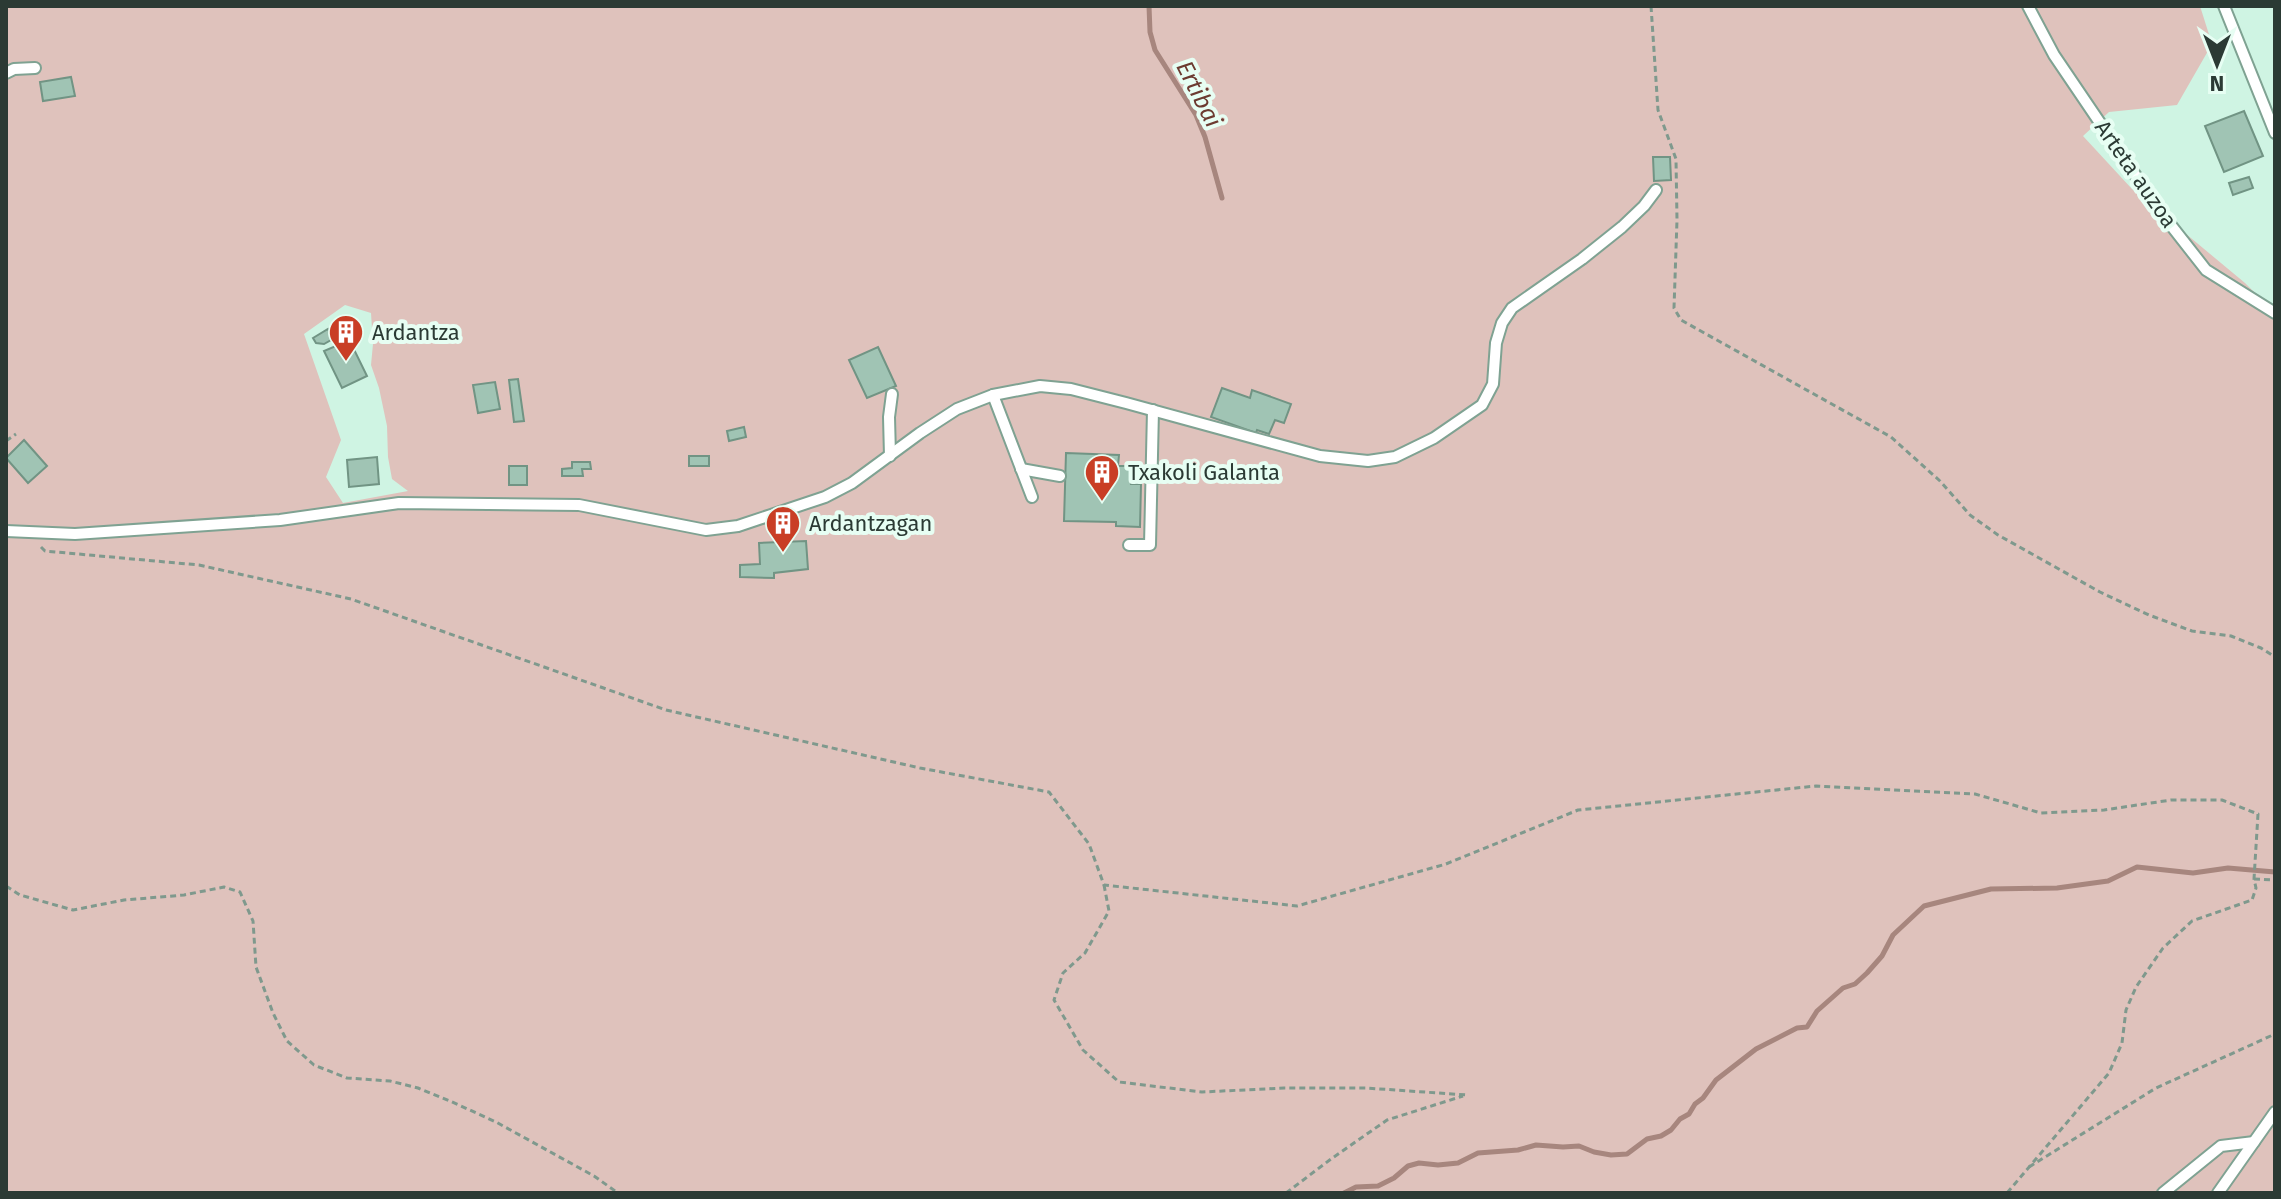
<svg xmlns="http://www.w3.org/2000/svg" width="2281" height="1199" font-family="'Fira Sans',sans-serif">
<rect width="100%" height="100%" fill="#cff4e3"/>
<path fill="#dfc2bc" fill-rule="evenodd" d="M6,6H2200L2212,44L2177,105L2109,112L2083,136L2132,189L2245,283L2275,313V1193H6ZM345,305L371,313L373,344L371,365L379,388L387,426L388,457L392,479L408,491L343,503L326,477L341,440L304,334Z"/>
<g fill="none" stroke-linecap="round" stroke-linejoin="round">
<g stroke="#a7867e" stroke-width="5">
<path d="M1149,6L1150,32L1155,50L1196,115L1205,137L1222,198"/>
<path d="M1344,1193L1356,1187L1378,1186L1394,1178L1408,1166L1419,1163L1438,1165L1458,1163L1478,1153L1518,1150L1536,1145L1563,1147L1579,1146L1594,1152L1611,1155L1627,1154L1647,1139L1661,1136L1671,1130L1680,1119L1689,1114L1695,1104L1703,1098L1716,1080L1756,1049L1797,1028L1807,1027L1817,1011L1843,988L1855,984L1867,973L1882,956L1893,935L1924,906L1991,889L2057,888L2108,881L2137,867L2193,873L2228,868L2275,872"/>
</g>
</g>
<g fill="#a0c4b4" stroke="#719484" stroke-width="2">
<path d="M71,77L75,96L43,101L40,82Z"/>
<path d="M2244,111L2263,156L2224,172L2205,126Z"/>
<path d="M1653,157H1670L1671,180L1654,181Z"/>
<path d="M2249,177L2253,188L2233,195L2229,183Z"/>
<path d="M342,325L367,376L342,388L324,351L336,346L333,339L324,344L316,343L313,338L328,329L329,331Z"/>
<path d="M878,347L896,386L867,398L849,360Z"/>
<path d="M518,379L524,421L514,422L509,380Z"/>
<path d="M495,382L500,409L478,413L473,385Z"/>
<path d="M1222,388L1250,398L1252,390L1291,404L1284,423L1275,420L1269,434L1257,430L1256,433L1211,417Z"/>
<path d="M744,427L746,437L729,441L727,431Z"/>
<path d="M24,440L47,466L28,483L6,458Z"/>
<path d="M1066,453L1119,455L1118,466H1132L1131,484H1141L1140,527L1116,526V522L1064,521Z"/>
<rect x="689" y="456" width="20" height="10"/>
<path d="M377,457L379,484L349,487L347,460Z"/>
<path d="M572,462H590L591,469H582L583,476H562V469L572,468Z"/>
<rect x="509" y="466" width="18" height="19"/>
<path d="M806,541L808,569L774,573V578L740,577V565L760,564L759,543Z"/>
</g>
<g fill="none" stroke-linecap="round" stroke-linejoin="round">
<g stroke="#7fa292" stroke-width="14">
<g id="service">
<path d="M2028,6L2054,55L2159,210L2206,270L2275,313"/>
<path d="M2224,6L2275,133"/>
<path d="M6,73L14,69L35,68"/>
<path d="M993,395L1032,497"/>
<path d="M890,456L889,417L892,394"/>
<path d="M1021,469L1060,476"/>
<path d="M6,531L75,534L280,520L399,503L579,505L706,530L738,526L825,497L852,483L920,433L957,409L993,395L1040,386L1071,389L1126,403L1320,456L1368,461L1395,457L1434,438L1482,405L1493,384L1496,343L1502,323L1512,308L1582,259L1622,227L1644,206L1656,190"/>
<path d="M1129,545H1150L1153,410"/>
<path d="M2163,1193L2221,1146L2254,1142"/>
<path d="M2218,1193L2275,1112"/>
</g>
</g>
<g stroke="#7f998d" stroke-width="3" stroke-dasharray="6 4" stroke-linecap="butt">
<path d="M1651,6L1658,110L1676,159L1677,220L1674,308L1681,320L1891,437L1940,481L1970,515L1998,535L2100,592L2149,615L2192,631L2231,636L2261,648L2275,657"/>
<path d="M6,441L16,434"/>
<path d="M41,547L45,551L199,565L351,599L666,710L920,768L1049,792L1089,844L1104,885L1297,906L1446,864L1578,810L1816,786L1975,794L2041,813L2104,810L2171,800H2222L2258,814L2254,879L2256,888L2252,900L2192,921L2163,948L2136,987L2126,1010L2122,1043L2109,1073L2007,1193"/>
<path d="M2254,879L2275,880"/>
<path d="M1104,885L1109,911L1085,953L1063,973L1054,1000L1083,1050L1119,1082L1202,1092L1284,1088H1366L1467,1095"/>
<path d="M6,886L20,895L73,910L124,900L184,895L224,887L240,892L253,921L256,967L273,1013L287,1041L314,1065L347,1078L390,1081L418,1088L450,1101L496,1122L594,1176L618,1193"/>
<path d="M2029,1167L2156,1088L2275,1034"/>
<path d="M1286,1193L1331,1159L1387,1120L1463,1096"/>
</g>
<use href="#service" stroke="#fff" stroke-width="10"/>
</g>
<defs>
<g id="building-pin" transform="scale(1.8)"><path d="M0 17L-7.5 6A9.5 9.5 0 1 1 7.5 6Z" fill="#c93e25" stroke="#e7fef3"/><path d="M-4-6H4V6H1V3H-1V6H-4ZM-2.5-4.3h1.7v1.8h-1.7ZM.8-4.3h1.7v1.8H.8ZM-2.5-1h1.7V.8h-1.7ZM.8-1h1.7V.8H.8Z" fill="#fff"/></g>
</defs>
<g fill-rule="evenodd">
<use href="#building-pin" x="346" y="332"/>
<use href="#building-pin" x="1102" y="472"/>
<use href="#building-pin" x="783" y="523"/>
</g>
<g text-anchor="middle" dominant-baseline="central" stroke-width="8" stroke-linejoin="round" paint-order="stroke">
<g font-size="22" fill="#2b3a34" stroke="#e7fef3">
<text transform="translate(2136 174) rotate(55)">Arteta auzoa</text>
</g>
<g font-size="22" fill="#2b3a34" stroke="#e7fef3" text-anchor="start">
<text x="372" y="332">Ardantza</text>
<text x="1128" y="472">Txakoli Galanta</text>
<text x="809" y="523">Ardantzagan</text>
</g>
<g font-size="24" font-style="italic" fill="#6c3a30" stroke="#e7fef3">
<text transform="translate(1199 94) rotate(63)">Ertibai</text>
</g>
</g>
<rect width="2281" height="1199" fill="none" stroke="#2b3a34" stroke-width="16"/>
<g transform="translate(2217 64) rotate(180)" stroke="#e7fef3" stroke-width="6" paint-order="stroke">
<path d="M0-6L14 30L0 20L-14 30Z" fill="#2b3a34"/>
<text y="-12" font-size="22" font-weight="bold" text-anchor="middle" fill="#2b3a34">N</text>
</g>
</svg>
